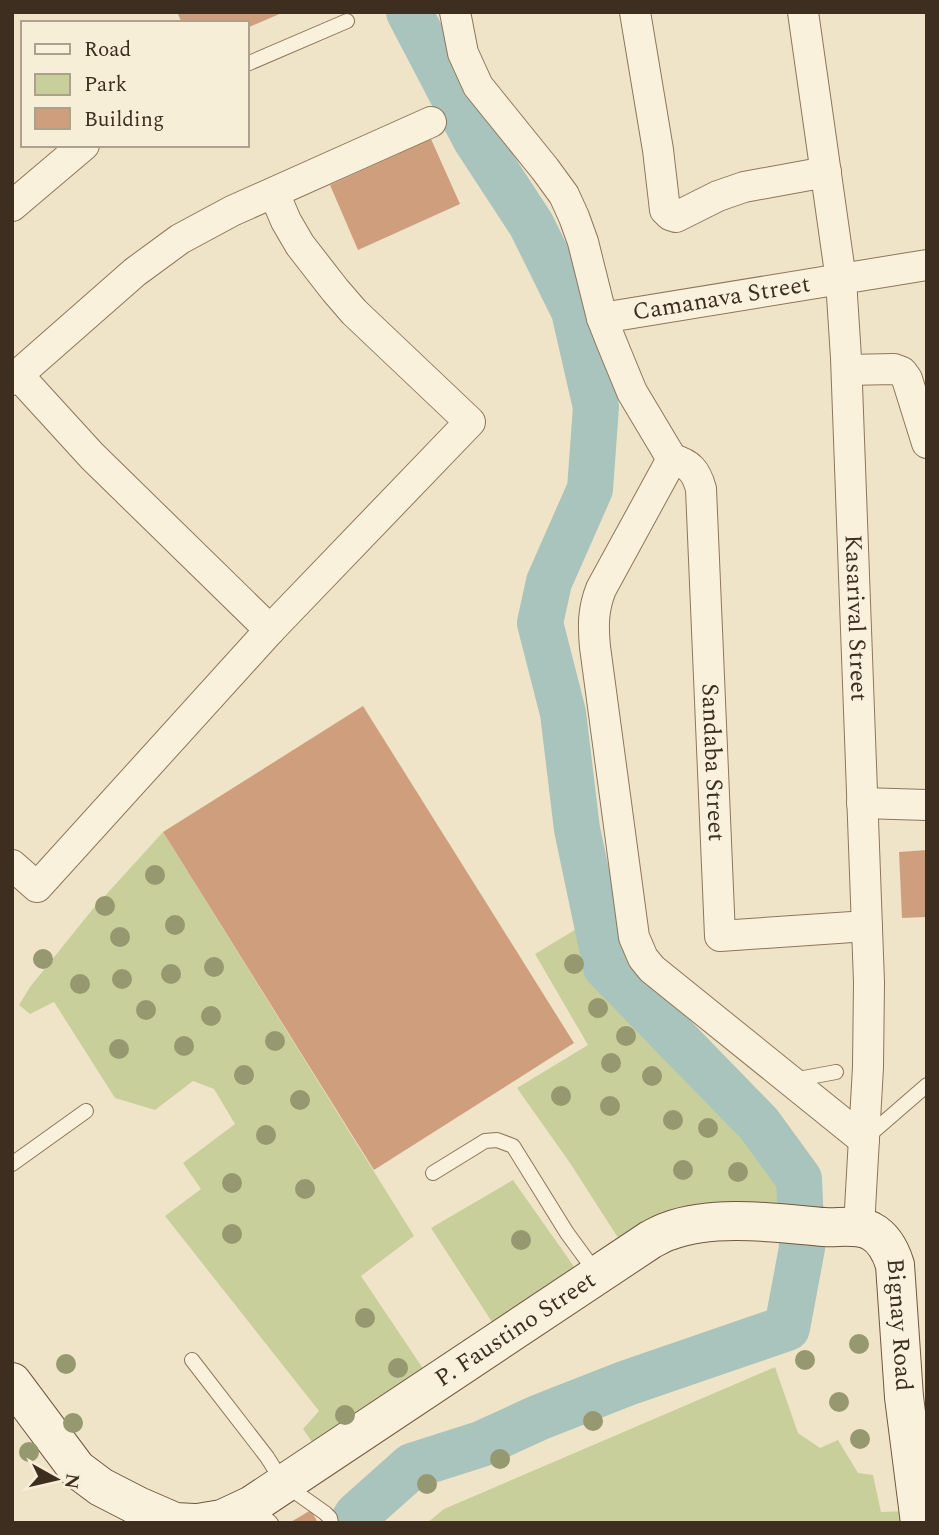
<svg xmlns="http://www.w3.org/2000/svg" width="939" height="1535" font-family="Spectral,serif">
<rect width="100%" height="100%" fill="#f0e4c8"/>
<g fill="#c9cf9b">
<path d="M163,832L414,1236L361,1276L430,1379L319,1452L303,1429L319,1411L165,1216L201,1189L183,1163L235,1124L214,1089L193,1081L155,1110L115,1098L54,1002L30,1014L19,1005L30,987L92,910Z"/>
<path d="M588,922L598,972L750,1129L787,1182V1205L622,1244L570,1163L517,1088L588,1045L535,954Z"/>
<path d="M513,1180L575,1268L494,1325L431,1228Z"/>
<path d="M775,1367L798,1433L820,1448L838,1440L858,1473L873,1475L881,1512L907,1511V1523H427L444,1509Z"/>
</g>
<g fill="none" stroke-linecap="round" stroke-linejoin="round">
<path stroke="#a9c4bc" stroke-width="46" d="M352,1523L357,1515L412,1466L481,1444L540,1417L627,1383L787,1328L802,1248L799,1179L759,1124L606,967L577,829L563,713L540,623L549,582L590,489L596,407L574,311L531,224L476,140L409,12"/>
</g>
<g fill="#cf9f7d">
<path d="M177,12H284L247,28V23H182Z"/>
<path d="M431,139L460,204L358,250L330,185Z"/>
<path d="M363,706L574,1043L374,1170L163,832Z"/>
<path d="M927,850V917L902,918L899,852Z"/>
<path d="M311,1510L318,1523H289Z"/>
</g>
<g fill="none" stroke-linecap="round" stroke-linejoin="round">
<g stroke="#8d765c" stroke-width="16">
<g id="service">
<path d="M247,64L347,21"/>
<path d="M793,1080L836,1072"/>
<path d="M867,1137L927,1085"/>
<path d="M12,1164L86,1111"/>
<path d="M433,1173L485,1141L497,1140L513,1146L567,1233L597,1274"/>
<path d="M192,1360L267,1457L284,1484L325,1513L330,1518L331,1523"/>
<path d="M253,1506L271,1523"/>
</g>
</g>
<g stroke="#8d765c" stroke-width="32">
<g id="minor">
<path d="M455,12L463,53L478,86L545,169L564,195L574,217L583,242L602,318L611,341L632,392L672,459"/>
<path d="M635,12L658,150L665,210L670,215L676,217L718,196L744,187L826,172"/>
<path id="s1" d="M803,12L841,280L846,358L869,982L868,1067L859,1227"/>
<path d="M12,206L84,145"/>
<path id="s2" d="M602,318L927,265"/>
<path d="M847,370L894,369L902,372L907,379L927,443"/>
<path d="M18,375L92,456L270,630"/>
<path d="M12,380L135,272L180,239L232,211L431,122"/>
<path d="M672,459L601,589C593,609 593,626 595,647L634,937L643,958L652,969L864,1140"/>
<path id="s3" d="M672,459C690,464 696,471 701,489L720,936L867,926"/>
<path d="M862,803L927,805"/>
<path d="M12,865L37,887L270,630L470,422L354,312L335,290L300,245L286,221L274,193"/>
</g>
</g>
<g stroke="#6f573f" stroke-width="40">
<g id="secondary">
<path d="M12,1382L77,1469L101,1487L138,1506L175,1522L194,1523"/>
<path id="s4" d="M198,1523L222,1519L252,1505L650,1240C656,1237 662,1233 669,1231C714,1214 777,1223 824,1227C839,1228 857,1224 871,1231C884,1238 891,1252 895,1265L904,1397L920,1523"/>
</g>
</g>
<use href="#service" stroke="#faf1dc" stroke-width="14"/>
<use href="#minor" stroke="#faf1dc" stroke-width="30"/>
<use href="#secondary" stroke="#faf1dc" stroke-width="38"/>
</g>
<g fill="#96986f">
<circle cx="155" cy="875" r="10"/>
<circle cx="105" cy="906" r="10"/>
<circle cx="175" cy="925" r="10"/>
<circle cx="120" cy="937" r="10"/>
<circle cx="43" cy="959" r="10"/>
<circle cx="574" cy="964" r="10"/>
<circle cx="214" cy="967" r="10"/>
<circle cx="171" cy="974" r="10"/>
<circle cx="122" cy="979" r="10"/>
<circle cx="80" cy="984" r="10"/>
<circle cx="598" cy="1008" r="10"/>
<circle cx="146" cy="1010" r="10"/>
<circle cx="211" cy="1016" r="10"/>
<circle cx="626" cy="1036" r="10"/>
<circle cx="275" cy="1041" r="10"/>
<circle cx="184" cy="1046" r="10"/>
<circle cx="119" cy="1049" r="10"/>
<circle cx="611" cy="1063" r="10"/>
<circle cx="244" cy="1075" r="10"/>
<circle cx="652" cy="1076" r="10"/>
<circle cx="561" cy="1096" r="10"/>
<circle cx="300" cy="1100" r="10"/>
<circle cx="610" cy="1106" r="10"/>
<circle cx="673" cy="1120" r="10"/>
<circle cx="708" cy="1128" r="10"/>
<circle cx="266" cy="1135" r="10"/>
<circle cx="683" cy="1170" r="10"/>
<circle cx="738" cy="1172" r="10"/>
<circle cx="232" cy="1183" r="10"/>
<circle cx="305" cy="1189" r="10"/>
<circle cx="232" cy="1234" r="10"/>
<circle cx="521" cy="1240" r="10"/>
<circle cx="365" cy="1318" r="10"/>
<circle cx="859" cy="1344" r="10"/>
<circle cx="805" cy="1360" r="10"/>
<circle cx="66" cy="1364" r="10"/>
<circle cx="398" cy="1368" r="10"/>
<circle cx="839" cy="1402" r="10"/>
<circle cx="345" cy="1415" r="10"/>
<circle cx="593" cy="1421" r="10"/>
<circle cx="73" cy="1423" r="10"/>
<circle cx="860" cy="1439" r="10"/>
<circle cx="29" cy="1452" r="10"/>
<circle cx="500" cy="1459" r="10"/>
<circle cx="427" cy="1484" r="10"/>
</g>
<g text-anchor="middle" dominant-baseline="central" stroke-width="5" stroke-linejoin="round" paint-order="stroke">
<g font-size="24" fill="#3d2e20" stroke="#f7eed8">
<text stroke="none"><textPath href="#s2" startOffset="121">Camanava Street</textPath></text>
<text stroke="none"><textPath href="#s1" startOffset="609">Kasarival Street</textPath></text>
<text stroke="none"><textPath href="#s3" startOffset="318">Sandaba Street</textPath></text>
<text stroke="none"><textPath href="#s4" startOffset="863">Bignay Road</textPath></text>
<text stroke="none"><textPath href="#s4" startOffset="374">P. Faustino Street</textPath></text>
</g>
</g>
<rect width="939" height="1535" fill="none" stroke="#3d2e20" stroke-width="28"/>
<rect x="21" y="21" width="228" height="126" fill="#f7eed8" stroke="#ada18e" stroke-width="2"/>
<rect x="35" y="44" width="35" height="10" fill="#faf1dc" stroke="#ada18e" stroke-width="2"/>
<text x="84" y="56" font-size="21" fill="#3d2e20">Road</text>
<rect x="35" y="74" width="35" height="21" fill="#c9cf9b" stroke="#ada18e" stroke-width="2"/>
<text x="84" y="91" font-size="21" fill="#3d2e20">Park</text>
<rect x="35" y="108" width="35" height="21" fill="#cf9f7d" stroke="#ada18e" stroke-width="2"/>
<text x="84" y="126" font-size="21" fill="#3d2e20">Building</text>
<g transform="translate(56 1479) rotate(98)" stroke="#f7eed8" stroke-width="5" paint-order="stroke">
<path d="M0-5L12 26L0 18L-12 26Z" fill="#3d2e20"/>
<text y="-10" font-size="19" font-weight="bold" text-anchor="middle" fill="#3d2e20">N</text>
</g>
</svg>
